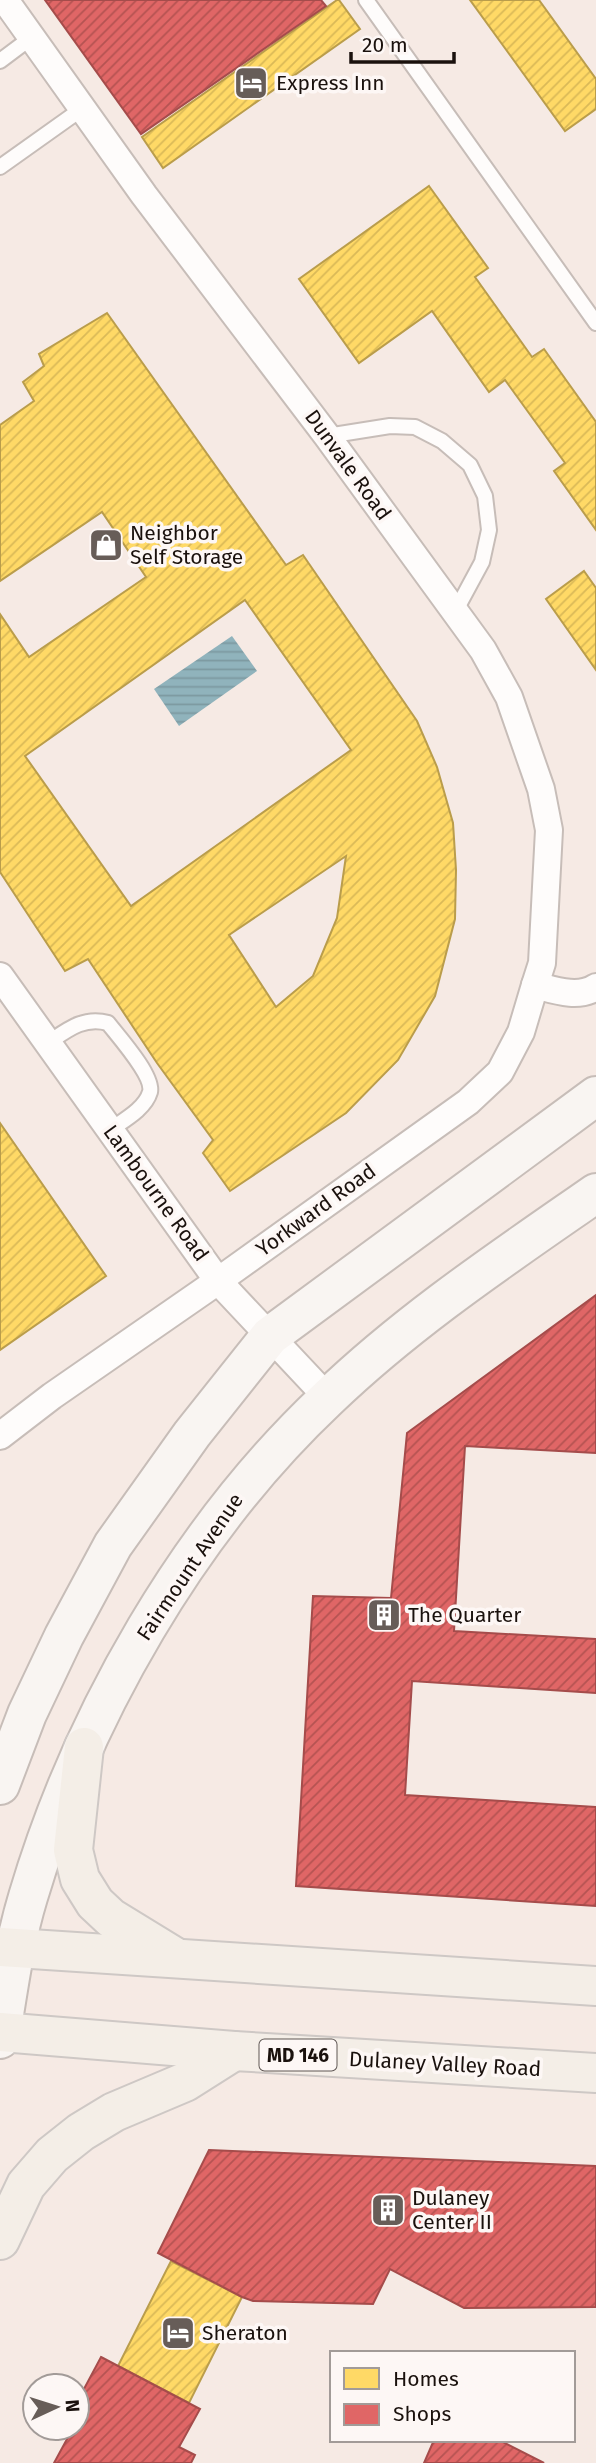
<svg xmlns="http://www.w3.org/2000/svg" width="596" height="2463" font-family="'Fira Sans',sans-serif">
<defs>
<pattern id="water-rules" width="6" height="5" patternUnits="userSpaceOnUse" patternTransform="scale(1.75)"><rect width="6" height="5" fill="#90b3bc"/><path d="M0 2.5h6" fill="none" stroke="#7c99a0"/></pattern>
<pattern id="homes-hatch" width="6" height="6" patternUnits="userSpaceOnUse" patternTransform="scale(1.75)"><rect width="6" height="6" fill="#ffd966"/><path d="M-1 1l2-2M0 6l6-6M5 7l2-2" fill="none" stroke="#dab957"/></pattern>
<pattern id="shops-hatch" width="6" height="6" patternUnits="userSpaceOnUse" patternTransform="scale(1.75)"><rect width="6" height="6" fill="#e06666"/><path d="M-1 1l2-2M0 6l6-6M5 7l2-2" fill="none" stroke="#b55352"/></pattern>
</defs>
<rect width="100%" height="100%" fill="#f6eae4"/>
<path fill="url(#water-rules)" d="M232,636L257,671L179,726L154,689Z"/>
<g fill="url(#homes-hatch)" stroke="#ba9d4b" stroke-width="2" fill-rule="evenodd">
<path d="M337,0H339L360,29L163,168L142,137Z"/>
<path d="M470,0H539L596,79V109L565,131Z"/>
<path d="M429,186L488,268L475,277L532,357L544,349L596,422V530L554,471L565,463L505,380L489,392L432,311L359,363L299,279Z"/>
<path d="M107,313L286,565L303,555L417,721L437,767L453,823L456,870L455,919L435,996L398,1060L346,1113L230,1191L203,1153L213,1140L157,1063L88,959L65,971L0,872V614L29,657L146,577L102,512L0,581V425L34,401L23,382L44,366L39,354ZM245,600L351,750L131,906L25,756ZM346,856L337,918L313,976L276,1007L229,935Z"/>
<path d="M584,571L596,588V670L546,599Z"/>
<path d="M0,1123L106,1276L0,1350Z"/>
<path d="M171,2261L242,2297L189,2403L118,2366Z"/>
</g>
<g fill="url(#shops-hatch)" stroke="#a54c4b" stroke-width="2">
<path d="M45,0H321L326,6L141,134Z"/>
<path d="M596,1295V1453L465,1446L454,1631L596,1639V1693L412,1681L405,1795L596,1807V1906L296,1886L313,1596L391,1598L407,1433Z"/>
<path d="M209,2150L596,2166V2307L464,2308L390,2269L373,2304L253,2301L242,2297L158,2253Z"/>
<path d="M101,2357L200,2409L179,2447L195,2455L191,2463H54L73,2428H77V2402Z"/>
<path d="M434,2440H499L544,2463H424Z"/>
</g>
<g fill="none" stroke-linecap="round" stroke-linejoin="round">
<g stroke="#c7bdb8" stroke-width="18">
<g id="service">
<path d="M366,0L596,323"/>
<path d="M0,61L32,37"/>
<path d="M0,167L83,108"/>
<path d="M327,436L390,426L415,427L442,441L470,465L485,496L489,530L482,562L455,612"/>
<path d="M48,1043C67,1030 84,1016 108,1023C118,1036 154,1076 150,1092C145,1109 124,1120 110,1130"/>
</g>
</g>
<g stroke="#c7bdb8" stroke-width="30">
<g id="minor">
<path d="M5,0L144,195L327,436L483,650L509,697L541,789L549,830L542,963L535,985"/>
<path d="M0,976L218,1281L328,1398"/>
<path d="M0,1436L52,1396L218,1281L468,1102L500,1072L521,1032L535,985C554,990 578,999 596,987"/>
</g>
</g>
<g stroke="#c7bdb8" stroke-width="42">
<g id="secondary">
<path d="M0,1785L27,1714L64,1636L113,1545L192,1434L270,1336L596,1096"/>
<path d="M0,2039C8,1991 14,1943 28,1897C82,1715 189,1529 327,1399C408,1321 504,1257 596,1193"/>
</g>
</g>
<g stroke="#cec8c5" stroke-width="42">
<g id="primary">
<path d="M84,1747L73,1850L80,1879L95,1903L111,1918L173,1956"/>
<path d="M0,1947L596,1986"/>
<path d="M0,2032L234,2051L596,2073"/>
<path d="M0,2240L26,2185L52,2155L81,2132L114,2112L185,2082L234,2051"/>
</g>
</g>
<use href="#service" stroke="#fefcfb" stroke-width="14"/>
<use href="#minor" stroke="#fefcfb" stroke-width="26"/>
<use href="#secondary" stroke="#f9f5f2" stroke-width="38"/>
<use href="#primary" stroke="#f4eee7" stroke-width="38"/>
</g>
<defs>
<g id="hotel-square" transform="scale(1.75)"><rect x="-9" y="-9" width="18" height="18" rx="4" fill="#675d58" stroke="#fdf7f5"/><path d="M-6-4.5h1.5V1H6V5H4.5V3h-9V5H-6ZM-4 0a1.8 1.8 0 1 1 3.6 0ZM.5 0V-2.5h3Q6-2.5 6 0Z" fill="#fff"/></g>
<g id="shop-square" transform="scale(1.75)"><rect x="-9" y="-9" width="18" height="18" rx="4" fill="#675d58" stroke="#fdf7f5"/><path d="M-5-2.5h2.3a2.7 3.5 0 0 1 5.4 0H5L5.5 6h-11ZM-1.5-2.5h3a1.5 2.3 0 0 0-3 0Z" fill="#fff"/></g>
<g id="building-square" transform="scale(1.75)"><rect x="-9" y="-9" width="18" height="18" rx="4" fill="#675d58" stroke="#fdf7f5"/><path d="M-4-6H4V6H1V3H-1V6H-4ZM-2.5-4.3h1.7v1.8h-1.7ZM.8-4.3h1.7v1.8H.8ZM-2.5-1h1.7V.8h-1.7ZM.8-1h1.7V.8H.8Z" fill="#fff"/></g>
</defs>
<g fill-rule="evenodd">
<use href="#hotel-square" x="251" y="83"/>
<use href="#shop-square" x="106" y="545"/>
<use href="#building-square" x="384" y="1615"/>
<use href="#building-square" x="388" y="2210"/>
<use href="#hotel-square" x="178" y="2333"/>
</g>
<g text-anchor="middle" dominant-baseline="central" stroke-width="7" stroke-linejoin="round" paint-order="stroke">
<rect fill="#fdf7f5" stroke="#5e5653" stroke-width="2" x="259.5" y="2039.5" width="77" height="31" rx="5"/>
<g font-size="19" font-weight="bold" fill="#1a110d">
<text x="298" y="2055">MD 146</text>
</g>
<g font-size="21" fill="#1a110d" stroke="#fdf7f5" text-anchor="start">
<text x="276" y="83">Express Inn</text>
<text x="130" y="533">Neighbor<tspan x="130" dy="24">Self Storage</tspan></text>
<text x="408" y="1615">The Quarter</text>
<text x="412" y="2198">Dulaney<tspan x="412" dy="24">Center II</tspan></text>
<text x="202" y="2333">Sheraton</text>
</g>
<g font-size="21" fill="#1a110d" stroke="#fdf7f5">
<text transform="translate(348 465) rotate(54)">Dunvale Road</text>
<text transform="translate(156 1193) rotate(54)">Lambourne Road</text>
<text transform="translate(316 1210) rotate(-36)">Yorkward Road</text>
<text transform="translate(190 1567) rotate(-56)">Fairmount Avenue</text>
<text transform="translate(445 2064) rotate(3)">Dulaney Valley Road</text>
</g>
</g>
<rect x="330" y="2351" width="245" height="91" fill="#fdf7f5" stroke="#a29b98" stroke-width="2"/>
<rect x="344" y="2368" width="35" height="21" fill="#ffd966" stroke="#a29b98" stroke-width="2"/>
<text x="393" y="2386" font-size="21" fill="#1a110d">Homes</text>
<rect x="344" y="2404" width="35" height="21" fill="#e06666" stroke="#a29b98" stroke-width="2"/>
<text x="393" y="2421" font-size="21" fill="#1a110d">Shops</text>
<g transform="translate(56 2407) rotate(86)"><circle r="33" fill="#fdf7f5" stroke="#a29b98" stroke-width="2"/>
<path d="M0-5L12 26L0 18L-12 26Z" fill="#675d58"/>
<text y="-10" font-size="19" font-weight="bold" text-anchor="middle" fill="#1a110d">N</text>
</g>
<path d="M351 52v10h103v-10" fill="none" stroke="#1a110d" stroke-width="3.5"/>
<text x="362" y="52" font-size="21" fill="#1a110d" stroke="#fdf7f5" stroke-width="5" paint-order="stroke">20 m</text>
</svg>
